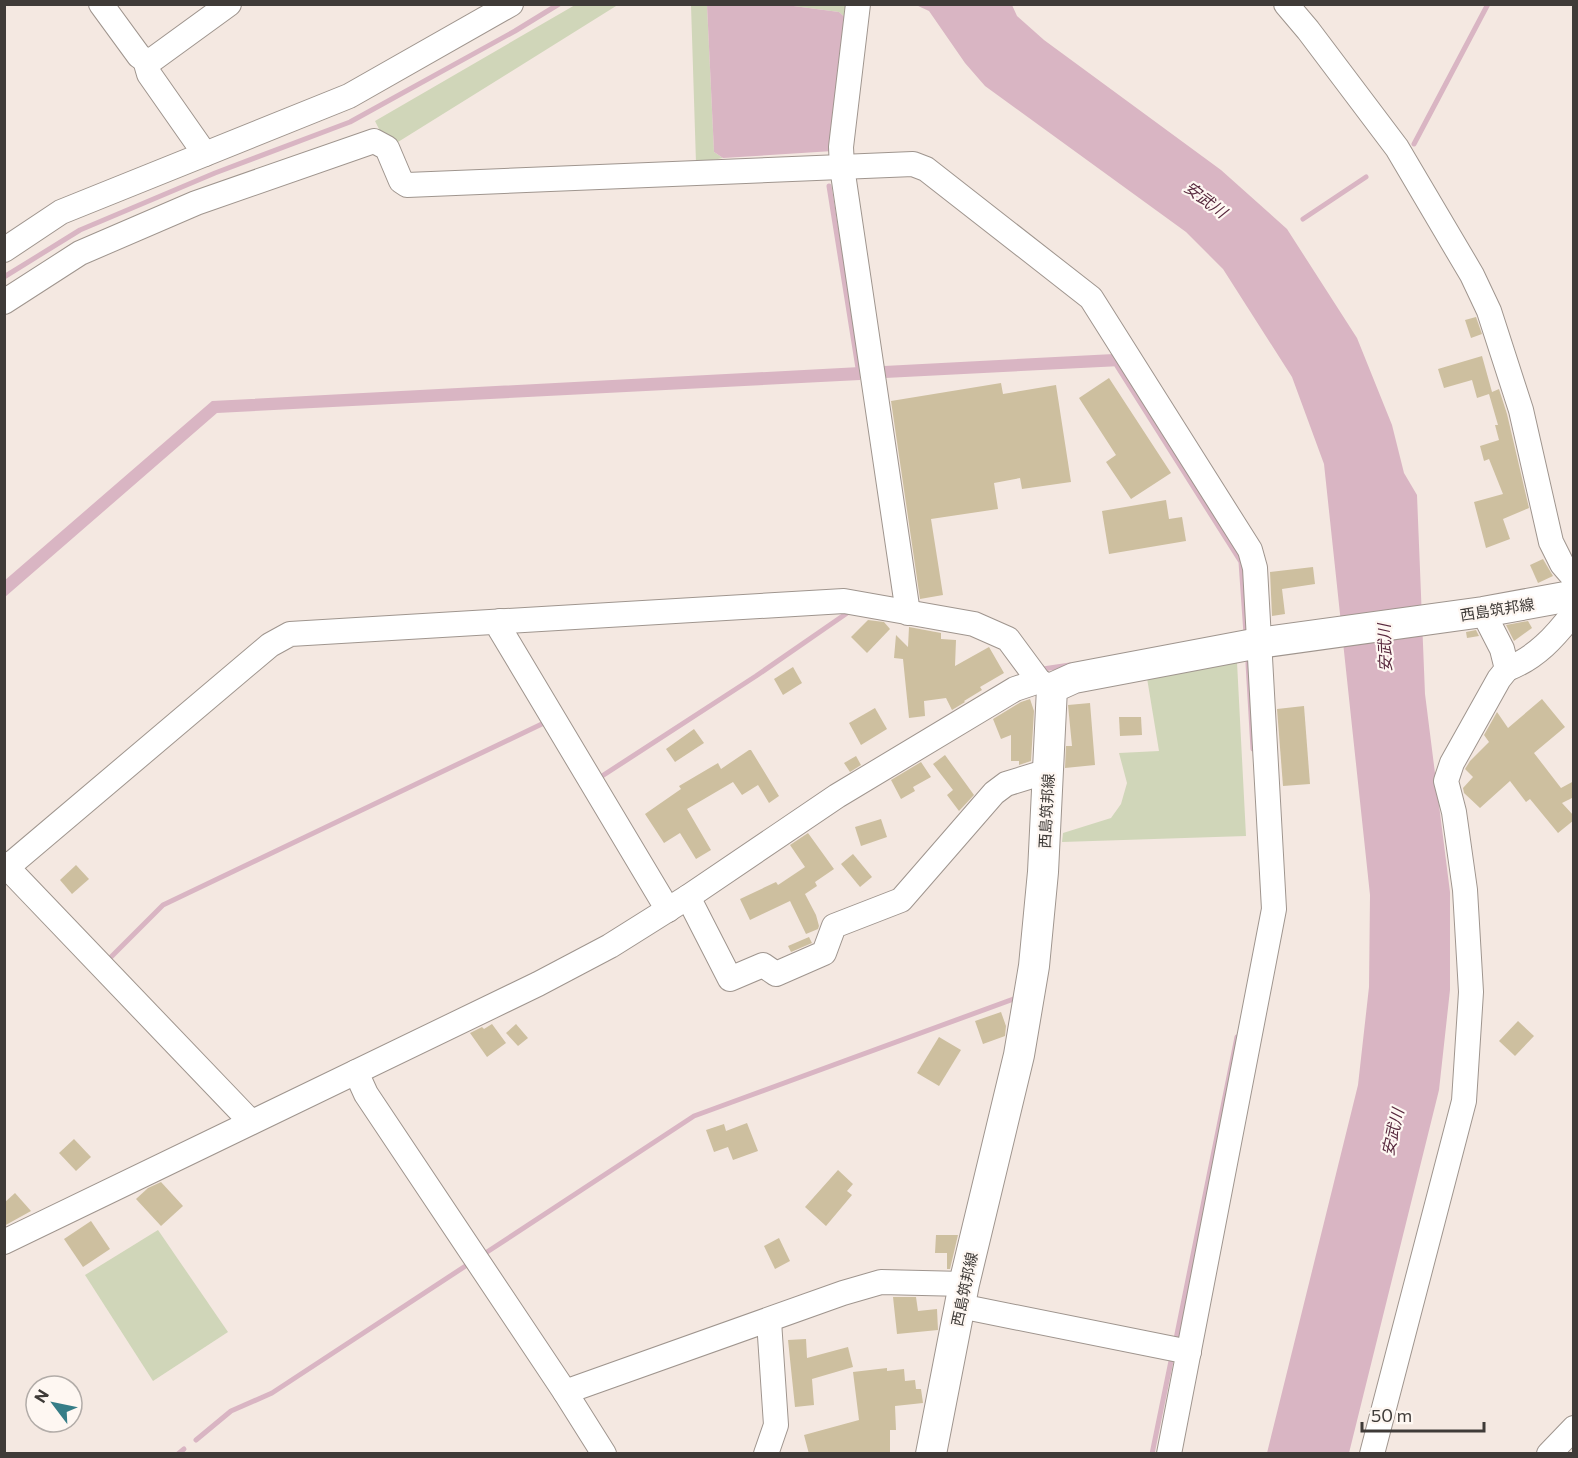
<svg xmlns="http://www.w3.org/2000/svg" width="1578" height="1458" font-family="Commissioner,'Noto Sans JP',sans-serif">
<rect width="100%" height="100%" fill="#f4e8e1"/>
<g fill="#d0d6b9">
<path d="M575,5H625L616,6L398,142L380,131L375,121Z"/>
<path d="M691,5H707L714,152L723,158L696,163Z"/>
<path d="M786,5H850L848,20L839,12Z"/>
<path d="M1237,662L1246,836L1062,842L1063,833L1111,818L1121,804L1127,783L1119,753L1159,751L1146,672Z"/>
<path d="M158,1230L228,1332L153,1381L85,1275Z"/>
</g>
<g fill="#d9b5c3">
<path d="M707,5H786L839,12L848,20L833,151L723,158L714,152Z"/>
<path d="M916,5H1012L1017,16L1044,40L1221,170L1287,229L1357,338L1392,425L1404,473L1417,495L1425,694L1450,892V990L1439,1090L1349,1453H1267L1358,1085L1369,987L1370,895L1324,464L1292,377L1223,269L1186,232L985,86L965,63L929,11Z"/>
<path d="M1114,354L1121,366L885,378L884,366Z"/>
<path d="M860,367V380L217,413L5,597L4,581L212,401Z"/>
</g>
<g fill="none" stroke-linecap="round" stroke-linejoin="round">
<g stroke="#d9b5c3" stroke-width="5">
<path d="M1414,144L1488,4"/>
<path d="M829,186L858,368"/>
<path d="M1303,219L1366,177"/>
<path d="M4,277L80,230L215,173L350,122L515,31L559,4"/>
<path d="M1117,366L1241,562L1246,634"/>
<path d="M1248,663L1253,749"/>
<path d="M1042,667L1043,669L1070,665"/>
<path d="M599,778L756,676L850,611"/>
<path d="M110,958L163,905L546,722L547,724"/>
<path d="M487,1252L694,1116L1019,997"/>
<path d="M1176,1339L1237,1037"/>
<path d="M196,1440L231,1411L272,1393L467,1265"/>
<path d="M178,1454L184,1449"/>
<path d="M1152,1454L1172,1356"/>
</g>
</g>
<g fill="#cdbf9f">
<path d="M1476,317L1482,334L1471,338L1465,320Z"/>
<path d="M1482,356L1492,392L1499,389L1507,414L1529,508L1503,519L1510,539L1486,548L1474,502L1503,494L1489,459L1484,461L1480,446L1499,440L1495,425H1498L1489,394L1477,398L1472,380L1444,388L1438,369Z"/>
<path d="M1109,378L1171,473L1131,499L1106,462L1116,455L1079,398Z"/>
<path d="M1001,383L1003,394L1056,385L1071,482L1022,489L1020,478L994,483L998,509L931,519L943,595L920,599L891,401Z"/>
<path d="M1166,500L1169,519L1182,517L1186,541L1109,554L1102,511Z"/>
<path d="M1543,559L1553,576L1538,583L1530,565Z"/>
<path d="M1313,567L1315,584L1282,589L1285,614L1272,616L1270,572Z"/>
<path d="M868,620L884,622L890,629L867,653L851,637Z"/>
<path d="M1528,621L1532,628L1514,641L1506,625Z"/>
<path d="M909,627L941,633V639L956,640L955,666L989,647L1004,673L980,687L982,690L964,701L965,702L952,710L946,698L924,701L925,716L909,718L903,659L894,658L896,635L908,647Z"/>
<path d="M1476,630L1479,636L1467,638L1466,632Z"/>
<path d="M793,667L802,683L783,695L774,679Z"/>
<path d="M1030,699L1034,711L1031,761L1019,765V761H1011V735L1001,739L993,719L1021,702Z"/>
<path d="M1542,699L1565,727L1534,753L1561,788L1574,781V797L1562,803L1574,816V820L1558,833L1530,799L1526,802L1510,781L1480,808L1464,793L1463,788L1473,777L1465,769L1470,761L1489,742L1484,735L1497,712L1508,728Z"/>
<path d="M1090,703L1095,765L1065,768L1066,746H1072L1068,705Z"/>
<path d="M1304,706L1310,784L1283,786L1277,709Z"/>
<path d="M875,708L887,729L861,745L849,723Z"/>
<path d="M1119,717H1141L1142,735L1120,736Z"/>
<path d="M694,729L704,743L675,762L666,749Z"/>
<path d="M749,750H751L779,796L769,803L758,785L742,795L733,782L687,809L711,850L696,859L680,833L664,843L645,814L681,789L679,786L718,763L721,769Z"/>
<path d="M945,755L974,795L959,811L947,795L953,790L933,764Z"/>
<path d="M856,756L861,765L850,772L844,763Z"/>
<path d="M921,762L931,777L913,787L915,791L901,799L891,780Z"/>
<path d="M881,819L887,837L861,846L855,827Z"/>
<path d="M808,833L834,869L815,882L817,886L805,894L816,915L819,926L818,929L806,934L790,901L750,920L740,899L776,882L778,885L805,867L790,845Z"/>
<path d="M853,854L872,877L860,887L841,864Z"/>
<path d="M76,865L89,879L72,894L60,880Z"/>
<path d="M809,937L812,943L791,952L788,946Z"/>
<path d="M1001,1012L1006,1026L1005,1036L983,1044L975,1021Z"/>
<path d="M1518,1021L1534,1036L1515,1056L1499,1041Z"/>
<path d="M492,1024L506,1043L487,1057L470,1033L482,1027L484,1029Z"/>
<path d="M516,1024L528,1038L518,1046L506,1033Z"/>
<path d="M939,1037L961,1050L939,1086L917,1073Z"/>
<path d="M747,1123L758,1151L733,1160L728,1147L714,1152L706,1130L724,1124L726,1131Z"/>
<path d="M74,1139L91,1157L76,1171L59,1153Z"/>
<path d="M838,1170L853,1184L847,1191L852,1195L826,1226L805,1207Z"/>
<path d="M161,1182L183,1206L161,1226L136,1199L148,1188Z"/>
<path d="M15,1193L31,1211L4,1226V1203Z"/>
<path d="M91,1221L110,1249L83,1267L64,1239Z"/>
<path d="M936,1235H958L950,1269H947V1253H935Z"/>
<path d="M779,1238L790,1261L775,1269L764,1246Z"/>
<path d="M893,1297H916L918,1311L937,1309L938,1330L897,1334Z"/>
<path d="M806,1339L807,1358L848,1347L853,1367L812,1379L814,1405L795,1407L788,1340Z"/>
<path d="M887,1368V1371L904,1369L905,1381L915,1380L916,1389H921L923,1403L895,1406L896,1430H890V1454H809L804,1435L859,1420L853,1372Z"/>
</g>
<g fill="none" stroke-linecap="round" stroke-linejoin="round">
<g stroke="#9f958e" stroke-width="26">
<g id="minor">
<path d="M101,4L139,56L145,60H152L229,4"/>
<path d="M858,4L841,147L842,167L908,613"/>
<path d="M1286,4L1308,30L1397,148L1472,275L1489,311L1521,410L1551,542L1562,564L1574,578"/>
<path d="M145,60L149,74L205,154"/>
<path d="M4,250L61,212L349,96L511,4"/>
<path d="M4,302L80,253L196,203L374,141L387,148L401,181L407,185L913,164L926,169L1091,298L1250,550L1255,568L1274,909L1169,1454"/>
<path d="M500,621V629L668,910"/>
<path d="M1507,669C1536,658 1555,637 1574,612"/>
<path d="M4,864L251,1122"/>
<path d="M4,870L270,645L290,634L844,601L974,624L1008,639L1039,681L1052,688"/>
<path d="M688,897L730,979L763,965L776,974L824,953L834,926L901,900L994,793L1006,784L1048,771"/>
<path d="M356,1072L366,1094L565,1392L604,1454"/>
<path d="M4,1242L538,984L610,946L688,897L837,796L1015,689L1039,681"/>
<path d="M960,1306L1189,1352"/>
<path d="M565,1392L843,1293L881,1282L964,1284"/>
<path d="M766,1454L776,1425L769,1321"/>
<path d="M1372,1454L1464,1101L1471,992L1465,890L1454,812L1446,781L1452,763L1499,679L1507,669L1502,649L1483,612"/>
<path d="M1549,1454L1574,1428"/>
</g>
</g>
<g stroke="#9f958e" stroke-width="32">
<path id="major" d="M931,1454L964,1284L1019,1055L1034,966L1043,872L1052,688L1074,678L1259,643L1483,612L1565,597L1574,594"/>
</g>
<use href="#minor" stroke="#fff" stroke-width="24"/>
<use href="#major" stroke="#fff" stroke-width="30"/>
</g>
<g text-anchor="middle" dominant-baseline="central" stroke-width="4.5" stroke-linejoin="round" paint-order="stroke">
<g font-size="15" fill="#3f3b38" stroke="#fef7f2">
<text transform="translate(1497 609) rotate(-9)">西島筑邦線</text>
<text transform="translate(1046 811) rotate(-87)">西島筑邦線</text>
<text transform="translate(964 1289) rotate(-78)">西島筑邦線</text>
</g>
<g font-size="16" font-style="italic" fill="#58293e" stroke="#fef7f2">
<text transform="translate(1206 199) rotate(37)">安武川</text>
<text transform="translate(1384 648) rotate(-92)">安武川</text>
<text transform="translate(1392 1132) rotate(-77)">安武川</text>
</g>
</g>
<rect width="1578" height="1458" fill="none" stroke="#3f3b38" stroke-width="12"/>
<g transform="translate(54 1404) rotate(302)"><circle r="28" fill="#fef7f2" stroke="#b2aca8" stroke-width="1.5"/>
<path d="M0-4.5L10 22L0 15L-10 22Z" fill="#367d87"/>
<text y="-9" font-size="16" font-weight="bold" text-anchor="middle" fill="#3f3b38">N</text>
</g>
<path d="M1362 1422v9h122v-9" fill="none" stroke="#3f3b38" stroke-width="3"/>
<text x="1371" y="1422" font-size="18" fill="#3f3b38" stroke="#fef7f2" stroke-width="4.5" paint-order="stroke">50 m</text>
</svg>
